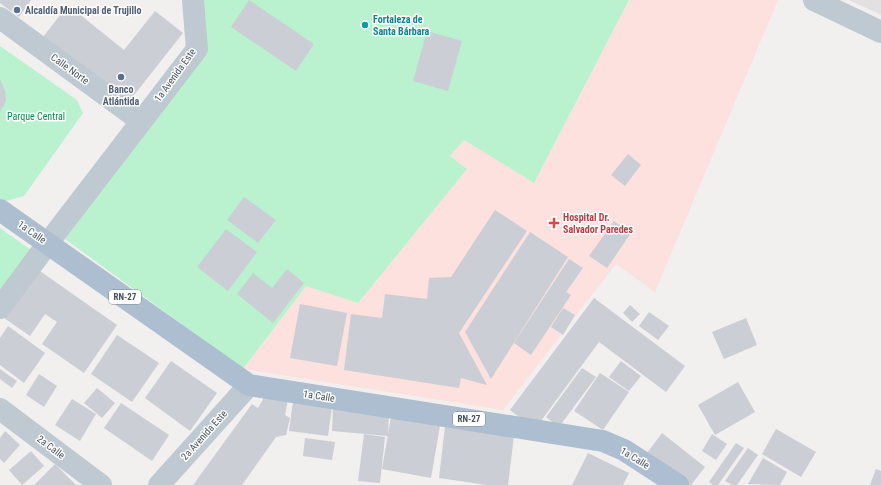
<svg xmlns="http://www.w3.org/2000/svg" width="881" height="485" font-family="'Roboto Condensed',sans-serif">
<rect width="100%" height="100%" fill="#f2efef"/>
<path fill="#e3e0e1" d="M849,0H881V15Z"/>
<path fill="#fce1de" d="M629,0H778L655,292L616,264L503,410L243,369L306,286L467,169L450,156L464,140L534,183Z"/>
<g fill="#baf2d0">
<path d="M198,0H629L534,183L464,140L450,156L467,169L358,303L306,286L243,369L65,239L203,54Z"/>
<path d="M0,46L77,100L83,113L24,196L3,202L0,200Z"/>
<path d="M0,228L31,250L0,292Z"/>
</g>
<g fill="#cbced4">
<path d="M0,0H31L19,17L0,3Z"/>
<path d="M249,0L314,44L296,71L231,27Z"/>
<path d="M68,5L124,50L155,11L183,33L127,104L43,37Z"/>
<path d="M427,31L462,41L448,91L413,81Z"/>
<path d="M0,79L5,91L6,101L0,112Z"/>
<path d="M628,154L641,165L625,186L611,175Z"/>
<path d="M244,197L276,220L258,243L227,220Z"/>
<path d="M495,210L527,231L459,333L487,385L461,378L459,388L344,370L351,314L382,318L385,294L427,299L429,278L451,277Z"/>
<path d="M614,221L631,233L607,268L589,256Z"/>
<path d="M226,229L257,252L228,291L197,267Z"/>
<path d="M530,232L568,257L491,379L465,332Z"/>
<path d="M569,259L583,268L566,292L571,295L531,355L514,343Z"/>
<path d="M37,269L117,325L84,373L42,344L57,322L45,314L30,336L4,318Z"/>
<path d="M287,269L304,283L273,323L237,294L253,273L272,288Z"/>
<path d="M594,298L685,366L666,392L599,342L535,429L510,410Z"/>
<path d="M300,304L347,313L337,366L290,358Z"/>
<path d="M630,305L640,314L632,322L623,313Z"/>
<path d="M563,308L575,315L563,335L551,327Z"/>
<path d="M649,312L669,326L658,340L639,326Z"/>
<path d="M746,318L757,345L724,359L712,332Z"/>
<path d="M8,326L45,353L24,383L0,365V338Z"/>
<path d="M117,335L159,363L132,402L91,374Z"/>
<path d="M171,361L217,393L190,431L145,398Z"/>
<path d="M621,361L641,376L629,391L609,377Z"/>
<path d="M582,368L596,377L559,427L546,417Z"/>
<path d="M0,369L17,381L12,388L0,379Z"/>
<path d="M600,373L629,392L603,430L574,411Z"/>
<path d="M39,374L57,386L44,407L26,395Z"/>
<path d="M738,382L755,412L715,435L698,405Z"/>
<path d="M97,388L115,403L102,418L84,403Z"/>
<path d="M265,396L288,400L285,415L290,418L286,435L276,437L242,485H193L252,404L258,408Z"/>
<path d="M72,399L96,414L80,441L55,425Z"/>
<path d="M293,402L332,407L328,436L289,431Z"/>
<path d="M121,403L169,435L152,461L104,428Z"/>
<path d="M333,408L389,413L388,436L332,431Z"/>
<path d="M392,411L441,420L431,478L382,469Z"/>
<path d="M445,426L514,436L508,485H487L439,478Z"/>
<path d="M776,429L816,452L801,477L762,454Z"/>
<path d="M5,431L20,445L4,463L0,459V438Z"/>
<path d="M662,433L705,467L691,485H688L647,453Z"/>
<path d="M364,434L385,437L380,483L358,481Z"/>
<path d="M712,434L727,444L716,460L702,451Z"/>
<path d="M305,438L335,442L332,460L303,456Z"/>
<path d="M736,443L744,448L718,485H713L709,482Z"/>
<path d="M748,448L758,455L737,485H732L725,481Z"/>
<path d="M31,451L44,466L22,485L9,470Z"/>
<path d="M588,453L629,473L623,485H572Z"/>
<path d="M763,458L787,472L780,485L748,484Z"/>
<path d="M55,464L76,485H34Z"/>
<path d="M876,469L881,471V485H870Z"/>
</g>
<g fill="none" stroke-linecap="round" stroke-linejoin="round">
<g stroke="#bec9d2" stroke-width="22">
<path d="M814,0L881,32"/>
<path d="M0,18L141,121"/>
<path d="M0,308L48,243L197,49L193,0"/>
<path d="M0,409L101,485"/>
<path d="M159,485L249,385"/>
</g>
<path stroke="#adbed0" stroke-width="22" d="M0,210L249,385L603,441L624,450L678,485"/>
</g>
<g fill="#5c6f8a" stroke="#fff" stroke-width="1.5">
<circle cx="17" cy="10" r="4"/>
<circle cx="121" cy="77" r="4"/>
</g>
<circle fill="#0f9aa8" stroke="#fff" stroke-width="1.5" cx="365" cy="25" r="4"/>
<path fill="#e0444e" stroke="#fff" stroke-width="1.5" d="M552 217h4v4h4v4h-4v4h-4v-4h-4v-4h4z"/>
<g text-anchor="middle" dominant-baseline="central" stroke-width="3" stroke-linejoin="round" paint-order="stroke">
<g fill="#fff" stroke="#7e868e" stroke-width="1">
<rect x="109" y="290" width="32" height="14" rx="3"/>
<rect x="453" y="412" width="32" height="14" rx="3"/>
</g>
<g font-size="9" font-weight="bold" fill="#46525e">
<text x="125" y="297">RN-27</text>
<text x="469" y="419">RN-27</text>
</g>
<g font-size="10" font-weight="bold" fill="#4e5e75" stroke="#fff" text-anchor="start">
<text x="25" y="10">Alcaldía Municipal de Trujillo</text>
<text x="121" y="89" text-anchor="middle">Banco<tspan x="121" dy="12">Atlántida</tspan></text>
</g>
<g font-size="10" font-weight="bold" fill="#0d838f" stroke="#fff" text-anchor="start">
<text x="373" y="19">Fortaleza de<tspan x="373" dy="12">Santa Bárbara</tspan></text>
</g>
<g font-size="10" fill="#46525e" stroke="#fff">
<text transform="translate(70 69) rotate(36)">Calle Norte</text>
<text transform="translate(175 75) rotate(-54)">1a Avenida Este</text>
<text transform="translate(32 232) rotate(35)">1a Calle</text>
<text transform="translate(319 396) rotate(9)">1a Calle</text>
<text transform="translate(204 435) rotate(-48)">2a Avenida Este</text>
<text transform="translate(51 447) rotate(37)">2a Calle</text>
<text transform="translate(635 458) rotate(31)">1a Calle</text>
</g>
<g font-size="10" fill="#11844b" stroke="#fff">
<text x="36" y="116">Parque Central</text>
</g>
<g font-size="10" font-weight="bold" fill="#be3a42" stroke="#fff" text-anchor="start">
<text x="563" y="217">Hospital Dr.<tspan x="563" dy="12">Salvador Paredes</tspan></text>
</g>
</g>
</svg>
